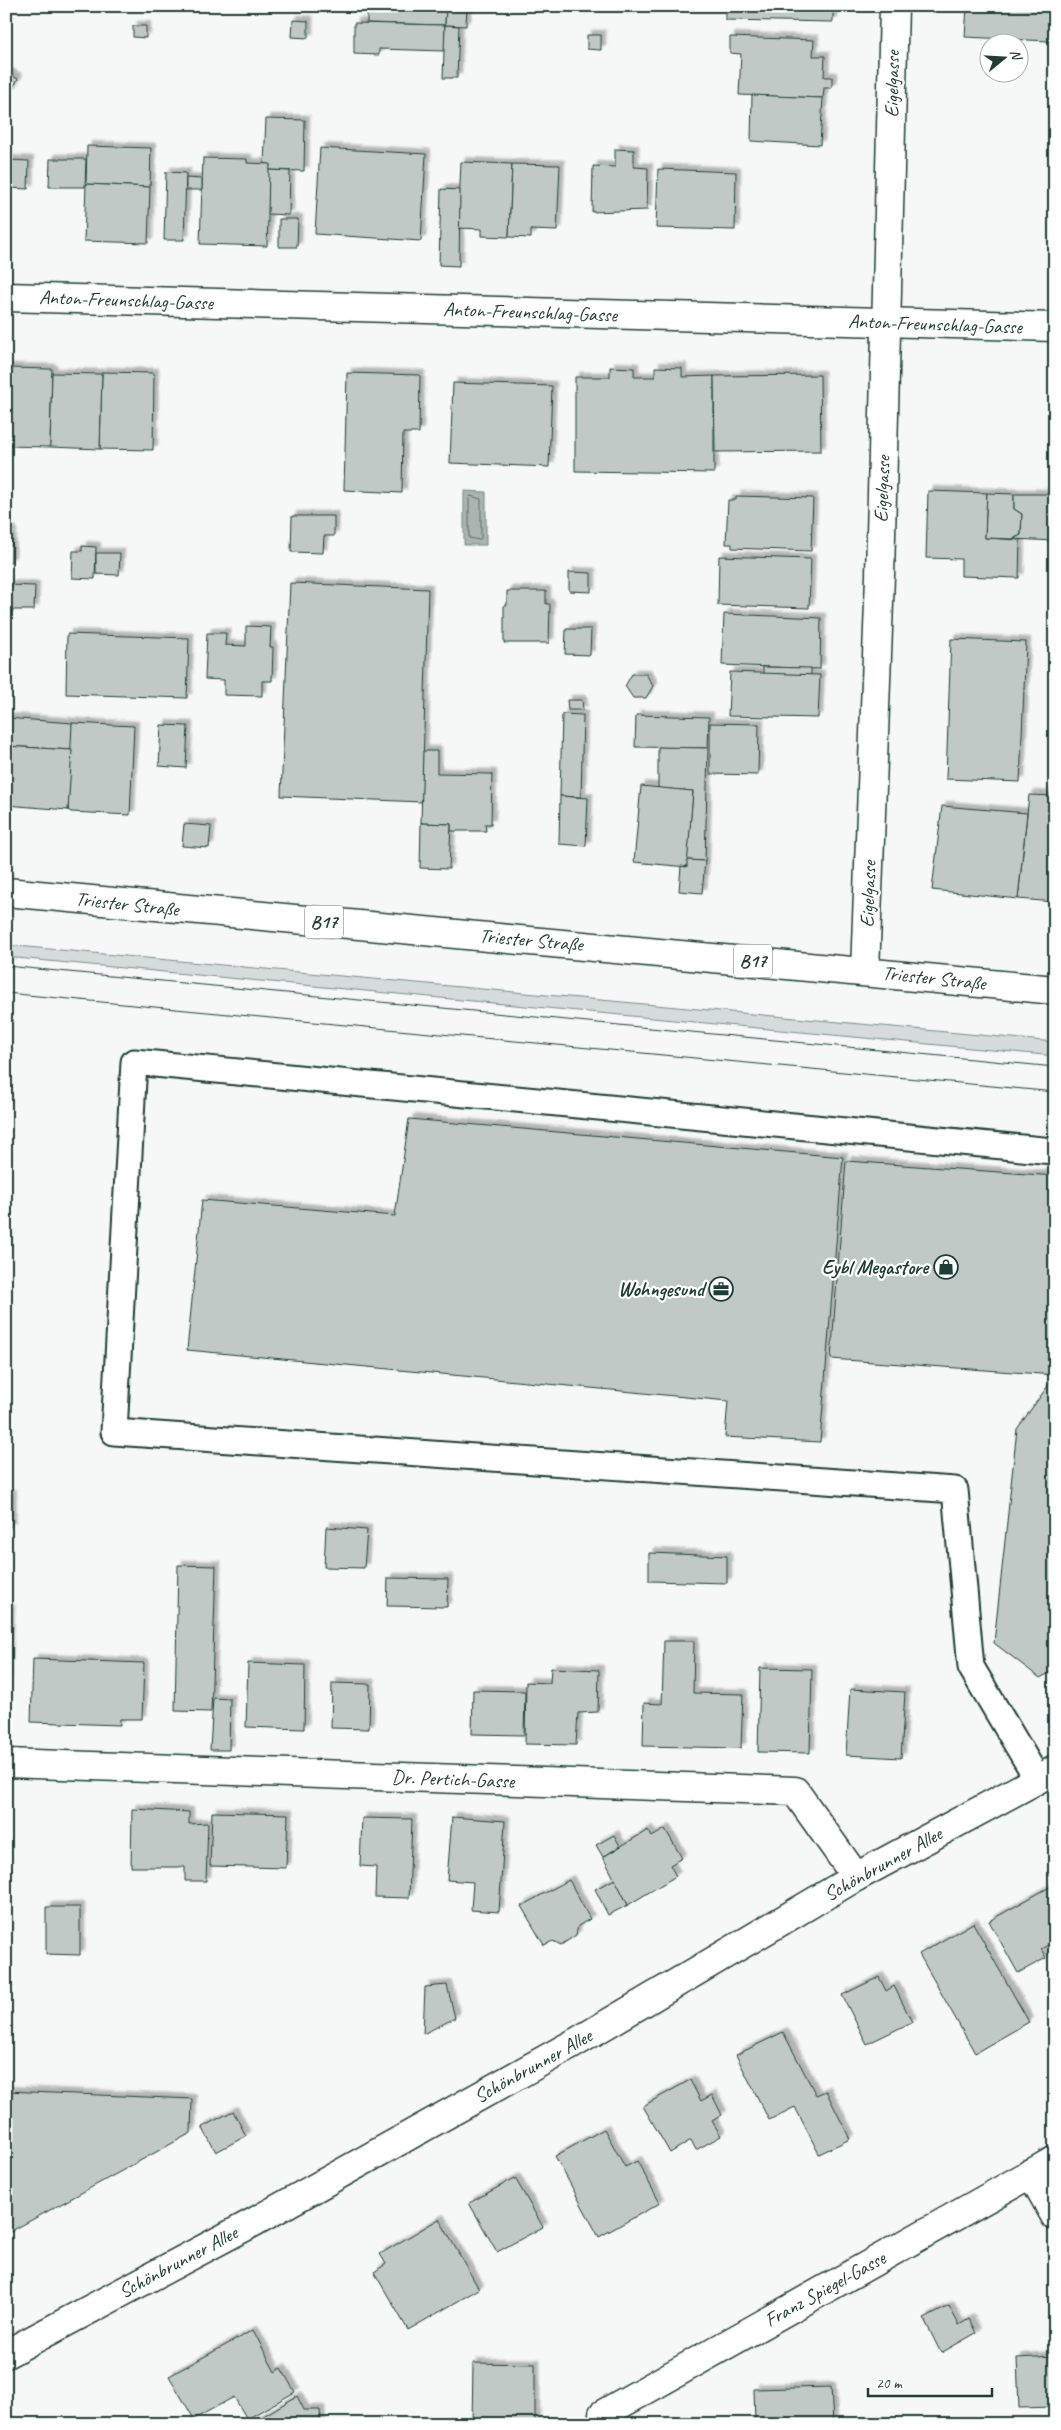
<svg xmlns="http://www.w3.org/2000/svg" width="1061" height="2430" font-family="Caveat,sans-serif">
<defs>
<filter id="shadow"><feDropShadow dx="4.5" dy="-4.5" stdDeviation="1" flood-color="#0004"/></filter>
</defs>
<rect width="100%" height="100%" fill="#f6f7f7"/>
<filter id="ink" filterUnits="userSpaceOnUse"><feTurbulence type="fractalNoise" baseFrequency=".02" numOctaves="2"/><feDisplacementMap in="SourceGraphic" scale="10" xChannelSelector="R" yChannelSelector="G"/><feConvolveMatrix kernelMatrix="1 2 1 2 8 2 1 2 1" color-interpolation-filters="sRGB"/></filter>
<g filter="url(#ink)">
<path fill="#d6dcdb" stroke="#7a8c88" d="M6,945L1055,1042V1056L6,957Z"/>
<path fill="#aab5b1" stroke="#72857f" d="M464,491L486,492V545H464Z"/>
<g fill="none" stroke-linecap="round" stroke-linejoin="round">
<path stroke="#576d66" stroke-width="1" d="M471,496L481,499V538L479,540L469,538V499Z"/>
</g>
<g fill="#c0c9c6" stroke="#1f3d34" filter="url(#shadow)">
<path d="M367,6H446L445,25L367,23Z"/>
<path d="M446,6H467L466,26L445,25Z"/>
<path d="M726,6H833V22L726,20Z"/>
<path d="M967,6H1049V41L965,37Z"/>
<path d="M293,20L308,21V38L292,37Z"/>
<path d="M354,23L445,25V51L379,49V55L354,54Z"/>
<path d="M445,25L459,26L457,78H443Z"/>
<path d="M133,26H146V38L133,37Z"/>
<path d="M587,35H601V50L587,49Z"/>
<path d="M730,37L814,40L813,56H825L824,77H832V88H824L823,98L739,95L741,54L730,53Z"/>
<path d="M6,72L18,79L9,94L6,93Z"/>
<path d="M752,95L823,98L820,145L751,141Z"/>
<path d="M266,119L305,120L304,171L269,170L270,164H264Z"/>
<path d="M87,146L151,148L150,187L86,184Z"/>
<path d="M320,148L426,154L421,241L315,234Z"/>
<path d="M615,149L634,150V167L648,168L647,210L592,212L593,166L615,167Z"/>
<path d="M203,158L247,159V163L270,164L267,246L200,244Z"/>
<path d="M50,159H86L85,187H49Z"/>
<path d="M9,160L29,161L28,189L8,188Z"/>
<path d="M461,162L512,164L509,237L482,236V229L458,228Z"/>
<path d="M512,164L560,165L557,231L531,230V238L509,237Z"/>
<path d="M658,169L736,172L735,230L656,228Z"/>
<path d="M269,170L290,171L289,215L268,214Z"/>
<path d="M166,172L186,173L184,240H164Z"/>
<path d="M186,178L202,179V190H186Z"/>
<path d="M86,184L150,187L148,243L84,241Z"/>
<path d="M441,189L460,190L459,266L439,265Z"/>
<path d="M279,219H298L297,247H279Z"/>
<path d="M610,367L634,368V377H655V367L682,368V377L714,376V473L575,471V377H610Z"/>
<path d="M6,368L52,369L50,447L6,446Z"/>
<path d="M102,372L154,373L153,450L100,449Z"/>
<path d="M52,373L102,374L100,449L50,447Z"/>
<path d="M347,373L420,375L419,433H403L402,493L344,490Z"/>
<path d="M820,375L821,451L715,452L714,376Z"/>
<path d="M453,383L552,386L549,467L450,463Z"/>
<path d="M928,491L987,493L985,538L1020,540L1019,578L961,576V559L926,558Z"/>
<path d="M987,493L1014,494V509L1022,514L1021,535L1013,539L985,538Z"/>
<path d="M1014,494H1055V541L1013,539L1021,535L1022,514L1014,509Z"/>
<path d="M736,496L813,498L811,551L732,548V544H726L728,500H736Z"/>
<path d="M292,516H334V536H324L323,553L291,552Z"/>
<path d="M6,528L7,530L12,531L11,562H6Z"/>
<path d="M82,546L96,547L95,579L72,578L73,551H82Z"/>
<path d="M96,553H120L119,575L96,574Z"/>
<path d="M719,556L811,559L809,608L718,605Z"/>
<path d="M569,572L591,573V592L569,591Z"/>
<path d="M290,583L428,589L422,802L281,796Z"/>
<path d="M8,585L35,586L34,610H7Z"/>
<path d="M507,591H546V604H550L549,643H504V605H507Z"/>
<path d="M724,614L821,618L820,669L722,665Z"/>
<path d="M246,626L271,627L270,647H273L272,681H262V696L224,695V680L205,679L207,633H226L225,645L246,646Z"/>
<path d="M566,629H591L590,655L565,654Z"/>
<path d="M67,634L189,638L187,698L66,694Z"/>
<path d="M951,639L1026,642L1020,782L946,779Z"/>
<path d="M763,667L811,668V675L763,674Z"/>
<path d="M730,672L820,675L818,718L728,716Z"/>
<path d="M632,674H646L653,686L646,698H633L625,686Z"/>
<path d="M567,700H582L583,710H568Z"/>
<path d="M562,714L583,715L581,797L560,796Z"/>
<path d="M636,715L709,717L708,748L635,747Z"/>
<path d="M6,718L73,723L72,750L6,746Z"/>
<path d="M72,723L134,726L130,815L71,812L68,810Z"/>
<path d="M710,723L759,724L758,775L710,774Z"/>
<path d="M161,725L188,726L186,768L159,766Z"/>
<path d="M6,746L72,750L68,810L6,805Z"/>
<path d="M658,747L708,748L705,861L687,860L693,791L658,788Z"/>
<path d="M423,751H437V773L492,774L491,824H485L486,831H451V824L421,823Z"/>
<path d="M641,786L693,791L687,867L634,862Z"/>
<path d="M1029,795L1055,796V902L1018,899Z"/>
<path d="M560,796L588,798L586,846L559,844Z"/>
<path d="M942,806L1027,813L1018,899L932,890Z"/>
<path d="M421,823L451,824L449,869L420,868Z"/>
<path d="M184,824L211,826L209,848L182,846Z"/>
<path d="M687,860L705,861L702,893L679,891L681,866L687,867Z"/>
<path d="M409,1119L843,1157L820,1442L725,1437L728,1401L187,1350L202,1200L395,1216Z"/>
<path d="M846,1161L1055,1176V1375L831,1359Z"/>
<path d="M1055,1376V1670L1040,1678L994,1643L1017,1429Z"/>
<path d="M6,1494L12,1495L11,1527H6Z"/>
<path d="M326,1527L367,1530L364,1568L324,1567Z"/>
<path d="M649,1553L727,1556V1583L649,1581Z"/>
<path d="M178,1565L216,1566L211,1712L175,1711Z"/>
<path d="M388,1578L448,1579L447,1607L387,1606Z"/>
<path d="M6,1610H10L7,1684H6Z"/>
<path d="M664,1641H694L693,1693L743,1694L741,1748L643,1746L644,1703L662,1704Z"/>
<path d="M33,1659L144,1663L142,1719H120V1725L31,1722Z"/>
<path d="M248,1663L305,1665L304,1729L246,1727Z"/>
<path d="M551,1668L599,1670L598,1712L578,1713L576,1745L525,1744L526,1682L550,1683Z"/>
<path d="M760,1668L812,1669L810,1753L758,1752Z"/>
<path d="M332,1683L370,1684L369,1729L331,1728Z"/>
<path d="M850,1689L905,1692L901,1758L846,1755Z"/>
<path d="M473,1690L525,1691L524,1735L472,1734Z"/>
<path d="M213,1698L230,1699L229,1750H210Z"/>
<path d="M132,1809L189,1812V1824L208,1823L206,1881H185V1867H131Z"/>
<path d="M212,1812L288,1814L286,1868L210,1866Z"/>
<path d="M452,1817L505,1821L499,1912L471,1910L473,1882L447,1880Z"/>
<path d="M362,1818L412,1819L409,1898L375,1897L376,1867L360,1866Z"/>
<path d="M665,1829L682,1858L670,1865L676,1876L628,1905L603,1857L648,1830L652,1837Z"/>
<path d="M614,1835L620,1846L603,1857L596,1845Z"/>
<path d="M615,1879L628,1905L608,1915L595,1889Z"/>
<path d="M569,1880L590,1919L578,1926L576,1935L561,1945L553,1941L544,1945L521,1906Z"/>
<path d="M1055,1884V1941L1041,1949L1046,1958L1018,1973L989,1921Z"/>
<path d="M46,1907H80V1955L46,1954Z"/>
<path d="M973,1923L1029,2022L975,2053L919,1954Z"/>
<path d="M879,1977L886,1991L894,1986L912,2022L867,2044L842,1995Z"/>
<path d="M447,1985L455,2018L423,2034L425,1987Z"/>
<path d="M783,2032L816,2095L826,2091L850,2139L819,2154L795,2107L769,2120L736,2055Z"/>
<path d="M690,2080L701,2101L712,2095L722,2115L712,2121L721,2136L696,2150L691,2140L670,2153L643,2106Z"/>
<path d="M6,2091L192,2099L191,2133L6,2234Z"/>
<path d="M233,2111L246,2136L216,2152L202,2127Z"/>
<path d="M604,2129L625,2167L637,2161L660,2203L599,2237L555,2156Z"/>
<path d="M515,2178L543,2227L497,2252L469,2203Z"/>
<path d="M439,2219L479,2289L408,2330L374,2272L386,2264L380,2254Z"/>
<path d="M949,2306L959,2325L969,2319L976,2333L941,2353L924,2319Z"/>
<path d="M253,2330L275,2372L281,2368L295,2392L247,2419L234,2397L194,2419L169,2376Z"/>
<path d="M1055,2356V2407L1019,2408L1017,2358Z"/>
<path d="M473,2363L535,2364V2424H472Z"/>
<path d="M831,2387L833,2424H755L754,2389Z"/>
<path d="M297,2396L304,2410H320L321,2424H250Z"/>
</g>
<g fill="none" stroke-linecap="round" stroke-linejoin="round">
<g stroke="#1f3d34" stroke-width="29">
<path id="lane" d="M1038,1780L971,1667L955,1490L114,1432L134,1062L1053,1151"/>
</g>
<g stroke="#1f3d34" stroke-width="31">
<g id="street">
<path d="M6,297L1055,327"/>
<path d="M865,971L880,576L894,6"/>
<path d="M6,1763L795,1791L856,1877"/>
<path d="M1031,2173L1055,2216"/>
<path d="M603,2424V2414L1055,2160"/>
</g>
</g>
<g stroke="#1f3d34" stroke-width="31">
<path id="secondary" d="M6,2354L254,2222L573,2044L856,1877L1055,1770"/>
</g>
<g stroke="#1f3d34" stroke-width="31">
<path id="primary" d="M6,892L1055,990"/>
</g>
<use href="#lane" stroke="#fff" stroke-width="25"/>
<use href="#street" stroke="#fff" stroke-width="28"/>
<use href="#secondary" stroke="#fff" stroke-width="28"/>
<use href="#primary" stroke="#fff" stroke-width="28"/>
<g stroke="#1f3d34" stroke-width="1">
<path d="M6,966L1055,1067"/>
<path d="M6,993L1055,1092"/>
</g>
</g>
</g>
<defs>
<g id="shop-ring" transform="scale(1.25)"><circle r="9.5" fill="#fff" stroke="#1f3d34" stroke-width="1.5"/><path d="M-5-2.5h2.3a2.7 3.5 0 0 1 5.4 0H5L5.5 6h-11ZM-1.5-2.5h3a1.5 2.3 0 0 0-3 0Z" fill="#1f3d34"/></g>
<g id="office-ring" transform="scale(1.25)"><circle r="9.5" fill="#fff" stroke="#1f3d34" stroke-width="1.5"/><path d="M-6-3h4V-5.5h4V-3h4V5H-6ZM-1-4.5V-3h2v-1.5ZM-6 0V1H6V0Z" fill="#1f3d34"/></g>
</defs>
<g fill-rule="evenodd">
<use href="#shop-ring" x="946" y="1267"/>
<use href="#office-ring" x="721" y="1289"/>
</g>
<g text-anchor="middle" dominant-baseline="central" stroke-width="4.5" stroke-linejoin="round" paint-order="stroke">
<g fill="#fff" stroke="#627771" stroke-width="1">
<rect x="305" y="905.5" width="38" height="33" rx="4"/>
<rect x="734" y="944.5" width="38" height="33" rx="4"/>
</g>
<g font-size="19" font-weight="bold" fill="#1f3d34">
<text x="324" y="922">B17</text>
<text x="753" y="961">B17</text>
</g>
<g font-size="20" fill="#1f3d34" stroke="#fff">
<text transform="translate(892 84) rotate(-89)">Eigelgasse</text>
<text transform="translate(126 300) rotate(2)">Anton-Freunschlag-Gasse</text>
<text transform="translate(530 312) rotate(2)">Anton-Freunschlag-Gasse</text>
<text transform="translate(935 324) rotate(2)">Anton-Freunschlag-Gasse</text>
<text transform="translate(882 489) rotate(-88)">Eigelgasse</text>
<text transform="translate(868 894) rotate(-88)">Eigelgasse</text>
<text transform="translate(127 904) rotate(6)">Triester Straße</text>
<text transform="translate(531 940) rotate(5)">Triester Straße</text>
<text transform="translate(934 978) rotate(6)">Triester Straße</text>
<text transform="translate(453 1779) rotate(2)">Dr. Pertich-Gasse</text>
<text transform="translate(883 1864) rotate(-29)">Schönbrunner Allee</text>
<text transform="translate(533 2066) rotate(-29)">Schönbrunner Allee</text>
<text transform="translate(178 2262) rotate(-28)">Schönbrunner Allee</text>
<text transform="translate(825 2289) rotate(-29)">Franz Spiegel-Gasse</text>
</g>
<g font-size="20" font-weight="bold" fill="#1f3d34" stroke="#fff" text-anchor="end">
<text x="928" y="1267">Eybl Megastore</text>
<text x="704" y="1289">Wohngesund</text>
</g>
</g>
<rect width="1061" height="2430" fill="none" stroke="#fff" stroke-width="25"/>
<rect x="12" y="12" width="1036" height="2405" fill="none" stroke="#1f3d34" stroke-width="2" filter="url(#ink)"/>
<g transform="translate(1004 58) rotate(72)"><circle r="24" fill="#ffffff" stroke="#a5b1ae"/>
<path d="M0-4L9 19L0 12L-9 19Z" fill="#1f3d34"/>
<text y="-8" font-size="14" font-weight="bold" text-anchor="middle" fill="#1f3d34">N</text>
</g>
<path d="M868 2388v8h124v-8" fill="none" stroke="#1f3d34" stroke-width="2.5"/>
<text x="876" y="2388" font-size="15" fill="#1f3d34" stroke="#ffffff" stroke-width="4" paint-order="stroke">20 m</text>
</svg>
